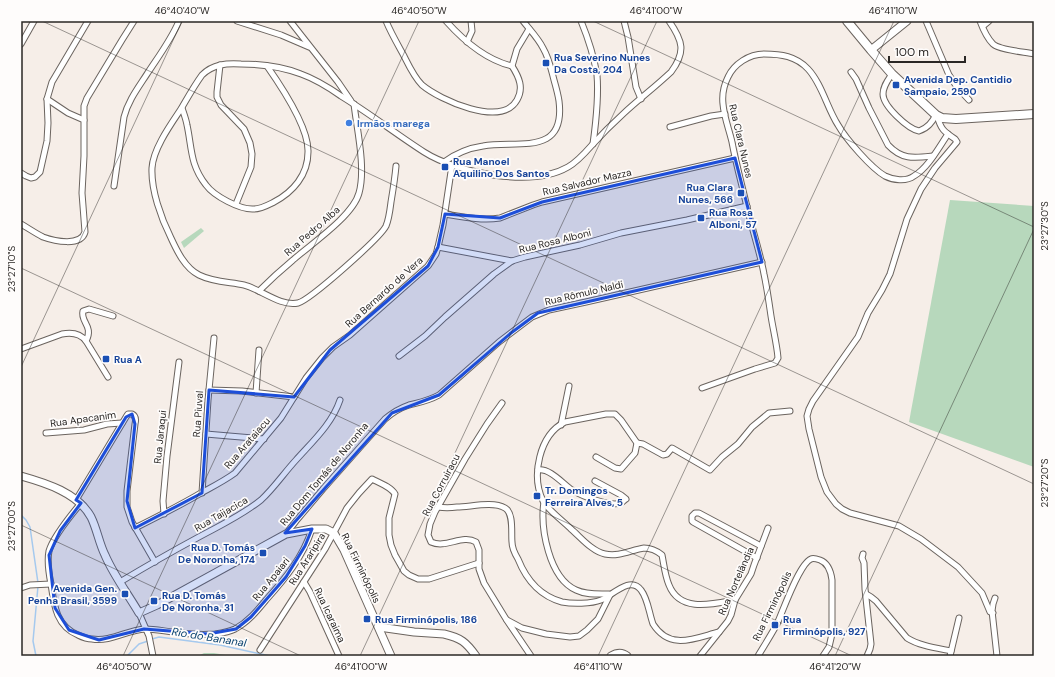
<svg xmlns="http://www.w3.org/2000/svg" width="1055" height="677" font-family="'DM Sans',sans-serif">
<rect width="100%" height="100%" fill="#f6eee8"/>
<g fill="#b7d8bc">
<path d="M950,200L1034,206V467L909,422Z"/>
<path d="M201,228L204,231L184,248L181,242Z"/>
<path d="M204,653H214L231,656H198Z"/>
</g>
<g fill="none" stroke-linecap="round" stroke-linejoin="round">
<g stroke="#a5c9ee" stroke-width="1.5">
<path d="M21,515L26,520L30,527L38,583"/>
<path d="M152,639L159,637L220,645L270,656"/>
<path d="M36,656L33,641L38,586"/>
<path d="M127,656L139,644L148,641"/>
</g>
<g stroke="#6b645f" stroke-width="7">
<g id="minor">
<path d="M237,21L281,35L309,47"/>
<path d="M290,21L338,82L351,101"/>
<path d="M386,21C391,33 398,45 404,56C409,66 414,77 422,85C440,100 501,128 517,100C524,88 519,77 512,66L517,49L529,29"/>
<path d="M446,21C463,40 486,60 512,66"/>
<path d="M581,21C588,38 594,57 597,75C599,98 596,122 593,144"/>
<path d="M624,21L628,37L636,87L641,99"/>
<path d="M926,21L949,75L957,87L969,100"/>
<path d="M980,21C983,29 987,38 993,44C999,50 1025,52 1034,54"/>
<path d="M983,26L989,21"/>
<path d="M467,42L472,31L471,21"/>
<path d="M21,44L34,21"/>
<path d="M220,65L217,92V97L221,105L244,129L250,143L252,154L251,167L236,204"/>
<path d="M851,72L856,79L869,108L888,145C902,160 914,158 933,156"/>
<path d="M892,74C888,80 883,86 883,94C883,106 908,129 919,131C928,128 932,122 936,115"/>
<path d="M182,108C184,114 186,119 187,125C192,148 190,165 206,185C214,196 240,210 254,209C261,209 268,205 274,202C293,192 308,175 308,152C309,128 281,86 267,66"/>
<path d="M937,116C941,129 943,131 955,139L957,142L935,168L921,189L907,219L890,274L882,290L868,313L858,337L813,401L809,409L807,416L809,429L821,477L827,492L836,504L842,509L850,513L899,526L921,539L958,567L982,593L990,612L993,613"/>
<path d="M84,120V106L87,98L122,40L134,21"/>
<path d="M670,127L711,116L725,114"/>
<path d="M444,162C455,154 469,148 483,146C517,140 566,157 559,101C558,94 556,87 554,80C551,69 549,58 543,48C538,38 530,30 523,21"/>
<path d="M396,166C395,178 393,190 391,202C390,210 389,219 386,226C380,238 310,300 298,303C281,307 260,289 244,285C229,282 213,282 199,275C185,268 177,251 171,238C161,218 151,190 152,168C153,149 171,124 181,109C188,97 194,86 202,75C213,64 227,63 241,64C261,64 283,67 301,74C315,79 328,87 341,96C369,113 396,134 424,152C457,173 532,188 568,167C577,162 585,153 592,145C602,134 612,124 623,114C638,100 655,87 671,72C686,52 683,41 669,21"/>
<path d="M21,173L26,176L31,178L35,177L40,172L47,141L48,123L47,99L52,82L88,21"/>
<path d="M114,186L124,117C128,101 138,88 147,74C158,57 171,40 179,21"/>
<path d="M445,214C463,217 482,221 500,218L533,205L542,202L735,158"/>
<path d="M21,224C28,228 35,233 43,237C54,241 81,247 85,232L82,193L84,156V120L68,113L47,99"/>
<path d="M438,247L512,261"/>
<path d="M259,291C270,280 281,270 293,260C311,244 353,216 359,193C366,168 357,130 354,104"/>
<path d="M86,341C94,326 80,322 83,311L89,309L113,316"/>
<path d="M21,349L62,334C72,332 80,333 86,341L108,377"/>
<path d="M399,356L425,336L445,317L494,274L512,261L525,257L580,245L621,233L687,220L747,206"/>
<path d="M702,388L755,369L775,363L778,358C777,345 773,329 771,316C769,302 767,288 764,274C760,252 752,229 747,207C742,185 736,164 732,142C729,129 724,117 723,104C722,95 724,85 728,77C734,64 749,54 764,54C781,54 796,56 808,69C822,84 827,108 838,125C846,139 871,168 885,176C893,180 906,182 914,176C928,168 939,147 948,134"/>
<path d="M209,390L242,391L294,397"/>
<path d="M256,393L259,350"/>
<path d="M502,403L487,424L465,459L435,512L430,524L428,535L431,542C446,549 462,534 476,542L479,550V569L484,583L506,619L531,656"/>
<path d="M561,425L569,386"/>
<path d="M46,433L84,430L107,424L122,423"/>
<path d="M206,434L229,436L264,439"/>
<path d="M637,443L643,444L663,455L667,454L672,448L710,470L722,457L738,444L752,427L769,413L790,411"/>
<path d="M596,457L615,468L621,469L635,453L637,443L621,420L615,414H606L565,422C539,435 531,476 543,501C548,510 563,521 571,529C578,535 584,542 591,547C595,550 600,553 605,554C619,557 631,550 644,548C651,548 657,551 662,555C664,565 665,576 669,585C680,613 713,604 735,600"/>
<path d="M538,470C550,468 563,484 572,490C582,496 610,507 621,503C623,502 624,500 626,499L621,495L595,481"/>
<path d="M202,493L208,400L214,338"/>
<path d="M76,500L126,417L128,414H132C136,416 136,420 135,424L127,491V507L132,522L155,562"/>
<path d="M544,502C540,528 549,578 576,590C586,595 598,594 609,594"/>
<path d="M81,503C71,515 53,537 49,551C47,561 49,574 51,584C54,605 56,626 78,635C82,637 87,639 92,639C111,642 127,630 145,629C154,629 164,631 173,632C186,634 201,635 215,634C222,633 229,632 235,629C248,622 257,611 266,600C285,579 303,557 312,529"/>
<path d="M438,507C444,508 450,508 457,507C470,507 493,501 505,508C514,513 511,533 512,542C512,548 515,554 518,559C526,579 540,596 562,602C572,604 591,604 601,600C612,596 630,575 641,590C648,599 649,613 653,624C670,651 695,638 719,632"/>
<path d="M164,514L163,501L167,456L179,362"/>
<path d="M135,528C157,517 179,506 201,493C212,487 224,481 235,473L281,418L306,378L322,358L333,347L350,335L428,266L436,254L438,247L443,225L452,165"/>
<path d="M286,534L296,521L323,489L385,419C392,413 400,408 409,405C421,402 428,401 439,395L499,342L532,317L549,310L586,302L762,262"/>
<path d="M863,554L862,558L864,563L865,589L871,644L870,649L867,656"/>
<path d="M757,558L693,522L692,521V516L695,513H699L761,546"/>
<path d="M120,582C145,567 171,552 197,538C219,526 241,516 261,500C274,488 284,473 296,460C312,442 332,424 340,400"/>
<path d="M304,582L310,592L339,656"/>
<path d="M21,588L30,585L51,584"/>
<path d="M866,594L871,597L876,601L907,638C920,646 936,648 951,651"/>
<path d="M995,598L993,604L992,611L997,656"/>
<path d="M139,613L149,636L153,656"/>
<path d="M507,620L522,628L546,634L570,637L579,636L587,630L598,619L610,595"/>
<path d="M260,650L325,549L347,508L359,493L372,479C380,483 391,487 395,494L389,518V535L391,545L395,555L404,571L409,575L418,579H429L479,563"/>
<path d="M700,656L728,621L731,615L735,600L751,574L754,565L768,528"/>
<path d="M758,656C764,646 771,635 777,624C783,611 799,564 811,559C813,558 817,559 820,560C828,563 831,572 832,580V634L829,647L823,656"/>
<path d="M950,656L959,618"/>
</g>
</g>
<g stroke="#6b645f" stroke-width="9">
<g id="tertiary">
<path d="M871,50L907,21"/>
<path d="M379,627L414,632L444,634C461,638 466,642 476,656"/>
<path d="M611,656C616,653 622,652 627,656"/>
</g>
</g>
<g stroke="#6b645f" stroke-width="9">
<path id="secondary" d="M21,476C46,483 78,493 91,517C97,529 99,543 105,555C114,576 128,594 139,613L157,605L286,534L312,529H326L334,533L344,550L391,656"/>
</g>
<g stroke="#6b645f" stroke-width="10">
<path id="primary" d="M847,21L871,50L892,74L936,115L942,118L956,119L1034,114"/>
</g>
<use href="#minor" stroke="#fff" stroke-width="5"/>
<use href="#tertiary" stroke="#fff" stroke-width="7"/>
<use href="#secondary" stroke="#fff" stroke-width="7"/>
<use href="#primary" stroke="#fff" stroke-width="8"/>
</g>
<path fill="#1d4ed8" fill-opacity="0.2" stroke="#1d4ed8" stroke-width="3" stroke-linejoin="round" d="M735,158L762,262L538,313L511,333L439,395L392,413L285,533L312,529L305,546L286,577L251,617L236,629L208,634L144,629L99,640L69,630L55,608L49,555L60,531L81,503L76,500L126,417L132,414L135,424L127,501L135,528L202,493L209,390L294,397L330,350L428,266L438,247L445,214L500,218L542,202Z"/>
<path fill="none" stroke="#2a2725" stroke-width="1" stroke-opacity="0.45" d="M42,21L1034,484M593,21L1034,227M21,268L852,656M21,367L182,21M21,525L301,656M123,656L419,21M360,656L657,21M598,656L894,21M835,656L1034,229"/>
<g fill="#1a4fb4" stroke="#fefcfb" stroke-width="1.5">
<rect x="542" y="59" width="8" height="8" rx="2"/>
<rect x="892" y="81" width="8" height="8" rx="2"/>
<rect x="441" y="163" width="8" height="8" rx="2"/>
<rect x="737" y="189" width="8" height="8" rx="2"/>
<rect x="697" y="214" width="8" height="8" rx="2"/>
<rect x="102" y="355" width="8" height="8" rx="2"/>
<rect x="533" y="492" width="8" height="8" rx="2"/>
<rect x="259" y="549" width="8" height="8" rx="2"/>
<rect x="121" y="590" width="8" height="8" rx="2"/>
<rect x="150" y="597" width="8" height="8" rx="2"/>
<rect x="363" y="615" width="8" height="8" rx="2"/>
<rect x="771" y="621" width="8" height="8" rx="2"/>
</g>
<circle fill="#3f7fe0" stroke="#fefcfb" stroke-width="1.5" cx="349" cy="123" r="4"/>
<g text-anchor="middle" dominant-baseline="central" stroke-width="3.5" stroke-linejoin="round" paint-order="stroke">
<g font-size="10" font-weight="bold" fill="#164399" stroke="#fefcfb" text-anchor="start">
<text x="554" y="57">Rua Severino Nunes<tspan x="554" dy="12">Da Costa, 204</tspan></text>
<text x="904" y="79">Avenida Dep. Cantidio<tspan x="904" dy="12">Sampaio, 2590</tspan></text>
<text x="453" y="161">Rua Manoel<tspan x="453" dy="12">Aquilino Dos Santos</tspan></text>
<text x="733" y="187" text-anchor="end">Rua Clara<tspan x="733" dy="12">Nunes, 566</tspan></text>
<text x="709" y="212">Rua Rosa<tspan x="709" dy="12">Alboni, 57</tspan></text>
<text x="114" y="359">Rua A</text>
<text x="545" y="490">Tr. Domingos<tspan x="545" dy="12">Ferreira Alves, 5</tspan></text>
<text x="255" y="547" text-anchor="end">Rua D. Tomás<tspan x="255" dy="12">De Noronha, 174</tspan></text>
<text x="117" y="588" text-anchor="end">Avenida Gen.<tspan x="117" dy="12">Penha Brasil, 3599</tspan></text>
<text x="162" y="595">Rua D. Tomás<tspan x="162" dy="12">De Noronha, 31</tspan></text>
<text x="375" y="619">Rua Firminópolis, 186</text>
<text x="783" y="619">Rua<tspan x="783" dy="12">Firminópolis, 927</tspan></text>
</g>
<g font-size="10" font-weight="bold" fill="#366cbe" stroke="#fefcfb" text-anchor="start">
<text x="357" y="123">Irmãos marega</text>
</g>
<g font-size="10" fill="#2a2725" stroke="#fefcfb">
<text transform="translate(741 141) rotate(77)">Rua Clara Nunes</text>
<text transform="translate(587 182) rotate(-13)">Rua Salvador Mazza</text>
<text transform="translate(312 231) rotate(-41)">Rua Pedro Alba</text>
<text transform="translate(555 241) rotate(-14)">Rua Rosa Alboni</text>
<text transform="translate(384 292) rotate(-42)">Rua Bernardo de Vera</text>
<text transform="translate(584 293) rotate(-13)">Rua Rômulo Naldi</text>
<text transform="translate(198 414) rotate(-86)">Rua Piuval</text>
<text transform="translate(83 419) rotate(-8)">Rua Apacanim</text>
<text transform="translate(160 437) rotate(-84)">Rua Jaraqui</text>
<text transform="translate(247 443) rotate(-49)">Rua Arataiacu</text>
<text transform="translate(324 474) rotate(-50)">Rua Dom Tomás de Noronha</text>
<text transform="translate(441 485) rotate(-62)">Rua Corruiracu</text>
<text transform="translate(221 514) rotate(-30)">Rua Taijacica</text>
<text transform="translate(307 559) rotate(-58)">Rua Araripira</text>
<text transform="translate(361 568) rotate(64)">Rua Firminópolis</text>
<text transform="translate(271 579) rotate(-51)">Rua Apaiari</text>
<text transform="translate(736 581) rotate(-66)">Rua Nortelândia</text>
<text transform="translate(772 606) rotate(-64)">Rua Firminópolis</text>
<text transform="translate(330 615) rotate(65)">Rua Icaraima</text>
</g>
<g font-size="11" font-style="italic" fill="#053f6c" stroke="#fefcfb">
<text transform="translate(209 637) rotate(9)">Rio do Bananal</text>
</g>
</g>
<rect width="1055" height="677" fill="none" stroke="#fefcfb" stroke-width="44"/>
<path d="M889 56v6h76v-6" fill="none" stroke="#2a2725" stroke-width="2"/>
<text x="895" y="56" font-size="12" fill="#2a2725" stroke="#fefcfb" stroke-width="3" paint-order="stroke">100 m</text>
<rect x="22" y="22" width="1011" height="633" fill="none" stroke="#2a2725" stroke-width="1.5"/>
<g font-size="10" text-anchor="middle" fill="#2a2725">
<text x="182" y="14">46°40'40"W</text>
<text x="419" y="14">46°40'50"W</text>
<text x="656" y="14">46°41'00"W</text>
<text x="893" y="14">46°41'10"W</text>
<text transform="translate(1044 226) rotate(-90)" y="4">23°27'30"S</text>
<text transform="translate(11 269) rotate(-90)" y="4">23°27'10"S</text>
<text transform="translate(1044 483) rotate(-90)" y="4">23°27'20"S</text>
<text transform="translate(11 526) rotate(-90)" y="4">23°27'00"S</text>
<text x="124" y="670">46°40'50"W</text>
<text x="361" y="670">46°41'00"W</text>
<text x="598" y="670">46°41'10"W</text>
<text x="835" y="670">46°41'20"W</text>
</g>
</svg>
